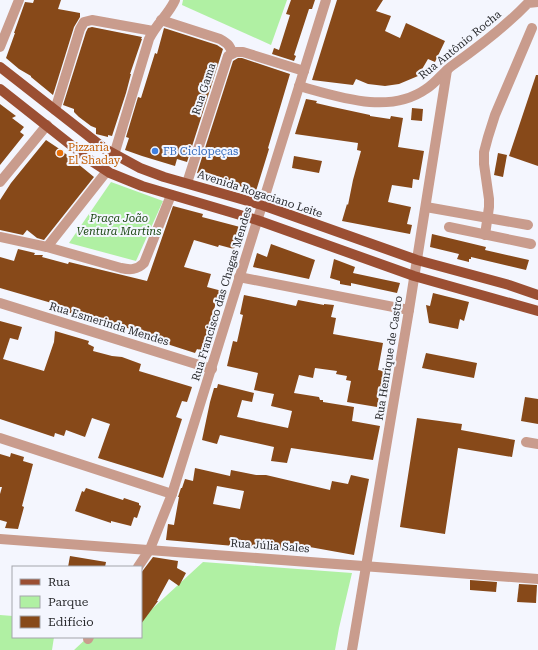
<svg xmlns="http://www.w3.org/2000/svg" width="538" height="650" font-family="'Roboto Serif',serif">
<rect width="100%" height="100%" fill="#f4f6fe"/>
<g fill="#b0f0a3">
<path d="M183,0H287L271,45L182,5Z"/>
<path d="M111,182L163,201L136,261L69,243Z"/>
<path d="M203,562L352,573L339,628L335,650H74L88,637H141V619Z"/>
<path d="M0,615L13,616V637H54L52,650H0Z"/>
</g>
<g fill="#874919" fill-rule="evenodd">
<path d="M34,0H61L58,9L80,13V17L74,27L53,95L31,77V76L19,69L6,58L15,33H14L25,2L33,3Z"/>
<path d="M291,0H315L312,9H309L294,55L296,56L294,61L272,54L274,48L279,50L290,15L286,14Z"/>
<path d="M337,0H383L376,11L391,16L385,31L400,38L406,23L445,41L435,62L428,59L418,76L399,84L385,86L368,84L356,79L353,85L312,80Z"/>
<path d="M92,27L142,37L141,39H142L130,74H131L126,93L112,136L108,135V137L96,134V128L91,126L79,117L74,112V109L63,105L86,32L88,28Z"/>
<path d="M164,28L217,45L223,49L187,162L177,159L175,166L142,156L125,150L129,138L126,137L138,97L141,98L155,53L157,54Z"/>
<path d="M238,58H242L290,74L268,148L269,149L256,191L197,173L233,61Z"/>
<path d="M536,75H538V166L509,156Z"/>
<path d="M306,99L317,101L316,103L333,107L370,115V116L390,119L391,116L403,118L398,147L424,151L419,180L413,179L412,188L392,185L388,202L411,207L407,224L412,225L410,234L342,221L347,204L348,205L353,180L361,151L357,150L358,143L295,134Z"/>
<path d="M0,104L16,116L12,118L24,127L20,132L24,135L0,165Z"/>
<path d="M412,108L423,109L422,121L411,120Z"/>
<path d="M46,140L61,150L94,177L44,240L37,238L27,230L23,235L0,230V200L11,183Z"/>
<path d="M498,153L507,155L503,177L494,175Z"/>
<path d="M294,156L322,161L319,173L292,168Z"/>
<path d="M173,206L203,214L202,217L240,227L234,249L219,245L218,247L194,240L184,267L211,274L207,287L222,291L220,300L217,299L208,331H210L203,351L197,349L195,353L139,335L140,332L121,326L120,328L54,308L55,304L0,288V257L14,261L18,249L35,253L34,255H43L42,257L68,264L69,262L147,281Z"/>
<path d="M432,234L486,247L485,250L529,260L526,270L471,257V259H469V262L457,259L459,254L430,247Z"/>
<path d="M271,244L315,260L309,279L253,267L257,253L267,257Z"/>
<path d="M334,259L355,267L353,273L400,283L397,293L351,283V286L340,284V281L330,278Z"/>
<path d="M433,293L469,302L464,321L460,319L458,329L429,323L426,305L430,306Z"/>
<path d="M244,295L296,306L298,300L324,305V304L334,305L331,317L336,318L333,334L383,343L378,370L389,372L386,391L384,390L383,397L379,396L377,407L347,402L351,381L346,380L347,376L336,374L337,371L315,368L313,378L299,375L294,393L319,397L320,400H323V402L354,407L352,421L380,426L373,460L291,448L287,463L271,461L274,447L220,435L217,444L202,440L210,402L214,388H217L218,384L254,393L252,402L242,400L237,417L288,428L292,411L271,406L274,394L254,390L258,373L227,366L233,341L237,342L243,315L240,314Z"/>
<path d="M0,321L22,327L18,340L10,338L3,359L44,371L54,342L55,331L89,341L88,344L94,347L93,351L112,356L122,357L141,364L139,371L192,387L187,402L182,401L176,417L182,419L163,478L98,458L110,424L92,418L85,437L66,430L64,436L55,433L54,437L0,419Z"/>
<path d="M426,353L477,363L474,378L422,368Z"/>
<path d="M525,397L538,399V424L521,421Z"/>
<path d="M417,418L462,424L461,430L515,440L512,457L458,448L445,534L400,527Z"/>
<path d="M11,453L24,457L23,461L33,464L22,506L24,507L18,529L5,528L7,522L0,520V494L2,487H0V454L10,457Z"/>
<path d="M195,468L230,476L231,470L256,475H266L330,490L332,481L348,484L351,475L369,479L354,555L293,544L292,551L263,546L262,550L234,544V546L166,540L168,524L174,525L179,497H178L181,488H182L185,479L193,481ZM217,486L244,491L240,509L213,504Z"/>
<path d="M86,488L123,500L124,498L139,503V505L141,506L137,518L134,517L131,526L111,521V523L75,511L82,491L84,492Z"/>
<path d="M70,556L106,562L105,567H68Z"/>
<path d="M153,557L178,561L177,568L186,573L179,586L169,579L157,601H158L141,624V573Z"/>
<path d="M470,580L497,582L496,592L470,590Z"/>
<path d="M519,584L537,585L536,603L517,602Z"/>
</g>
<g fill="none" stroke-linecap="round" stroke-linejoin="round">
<g stroke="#c99c8d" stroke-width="10">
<path d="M161,20L220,39C227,43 230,45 232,53"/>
<path d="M0,47L19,0"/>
<path d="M299,86C339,97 389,115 426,89C436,83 443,72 453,65C480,46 506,26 528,3L538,2"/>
<path d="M55,110L80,29L84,22L92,20L153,31"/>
<path d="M114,155L149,39C156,24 169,14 175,0"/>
<path d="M0,182L47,125"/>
<path d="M187,183L228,56L236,52H243L304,71"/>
<path d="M426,207L528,225"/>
<path d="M449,227L531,244"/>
<path d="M485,235L489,207V199L484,164V152L488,137L495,115L532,28"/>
<path d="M0,237L47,247L107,171"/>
<path d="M47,247L121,268C130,270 137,270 144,263L171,195"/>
<path d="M239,277L409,310"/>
<path d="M0,303L212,369"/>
<path d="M0,438L172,494"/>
<path d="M526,442L538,444"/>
<path d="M0,539L538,579"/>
<path d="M138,567L150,549L172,494L326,0"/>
<path d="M88,639L89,637"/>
<path d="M352,650L409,310L447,70"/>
</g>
<g stroke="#9b4f33" stroke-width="10">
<path d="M0,67L105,149L140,168L164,177L262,205L417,260L509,285L538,295"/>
<path d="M0,89L90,160L110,173L142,186L257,220L414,276L538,311"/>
</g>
</g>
<circle fill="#3f7fe0" stroke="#f4f6fe" stroke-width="1.5" cx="155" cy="151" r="4"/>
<circle fill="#e8710a" stroke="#f4f6fe" stroke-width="1.5" cx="60" cy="153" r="4"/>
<g text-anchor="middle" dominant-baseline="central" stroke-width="4" stroke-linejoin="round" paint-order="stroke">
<g font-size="11" fill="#2b2c2f" stroke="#f4f6fe">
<text transform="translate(460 45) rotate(-39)">Rua Antônio Rocha</text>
<text transform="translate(204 89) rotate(-72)">Rua Gama</text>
<text transform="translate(260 194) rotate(18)">Avenida Rogaciano Leite</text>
<text transform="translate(222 294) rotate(-73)">Rua Francisco das Chagas Mendes</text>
<text transform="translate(109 324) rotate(17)">Rua Esmerinda Mendes</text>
<text transform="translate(389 358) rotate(-81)">Rua Henrique de Castro</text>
<text transform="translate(270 546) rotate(4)">Rua Júlia Sales</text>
</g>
<g font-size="11" fill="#c56008" stroke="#f4f6fe" text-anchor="start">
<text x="68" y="147">Pizzaria<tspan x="68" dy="13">El Shaday</tspan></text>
</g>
<g font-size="11" fill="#366cbe" stroke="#f4f6fe" text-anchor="start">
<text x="163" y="151">FB Ciclopeças</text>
</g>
<g font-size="11" font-style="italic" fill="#1d4914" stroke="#f4f6fe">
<text x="119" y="218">Praça João<tspan x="119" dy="13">Ventura Martins</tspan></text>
</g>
</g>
<rect x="12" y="566" width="130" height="72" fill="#f4f6fe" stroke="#a4a5ab"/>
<rect x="20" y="579" width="20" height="6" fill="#9b4f33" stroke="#a4a5ab"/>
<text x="48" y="586" font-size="12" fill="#2b2c2f">Rua</text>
<rect x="20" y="596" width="20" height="12" fill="#b0f0a3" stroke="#a4a5ab"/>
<text x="48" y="606" font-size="12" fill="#2b2c2f">Parque</text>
<rect x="20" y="616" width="20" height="12" fill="#874919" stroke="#a4a5ab"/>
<text x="48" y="626" font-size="12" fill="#2b2c2f">Edifício</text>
</svg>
